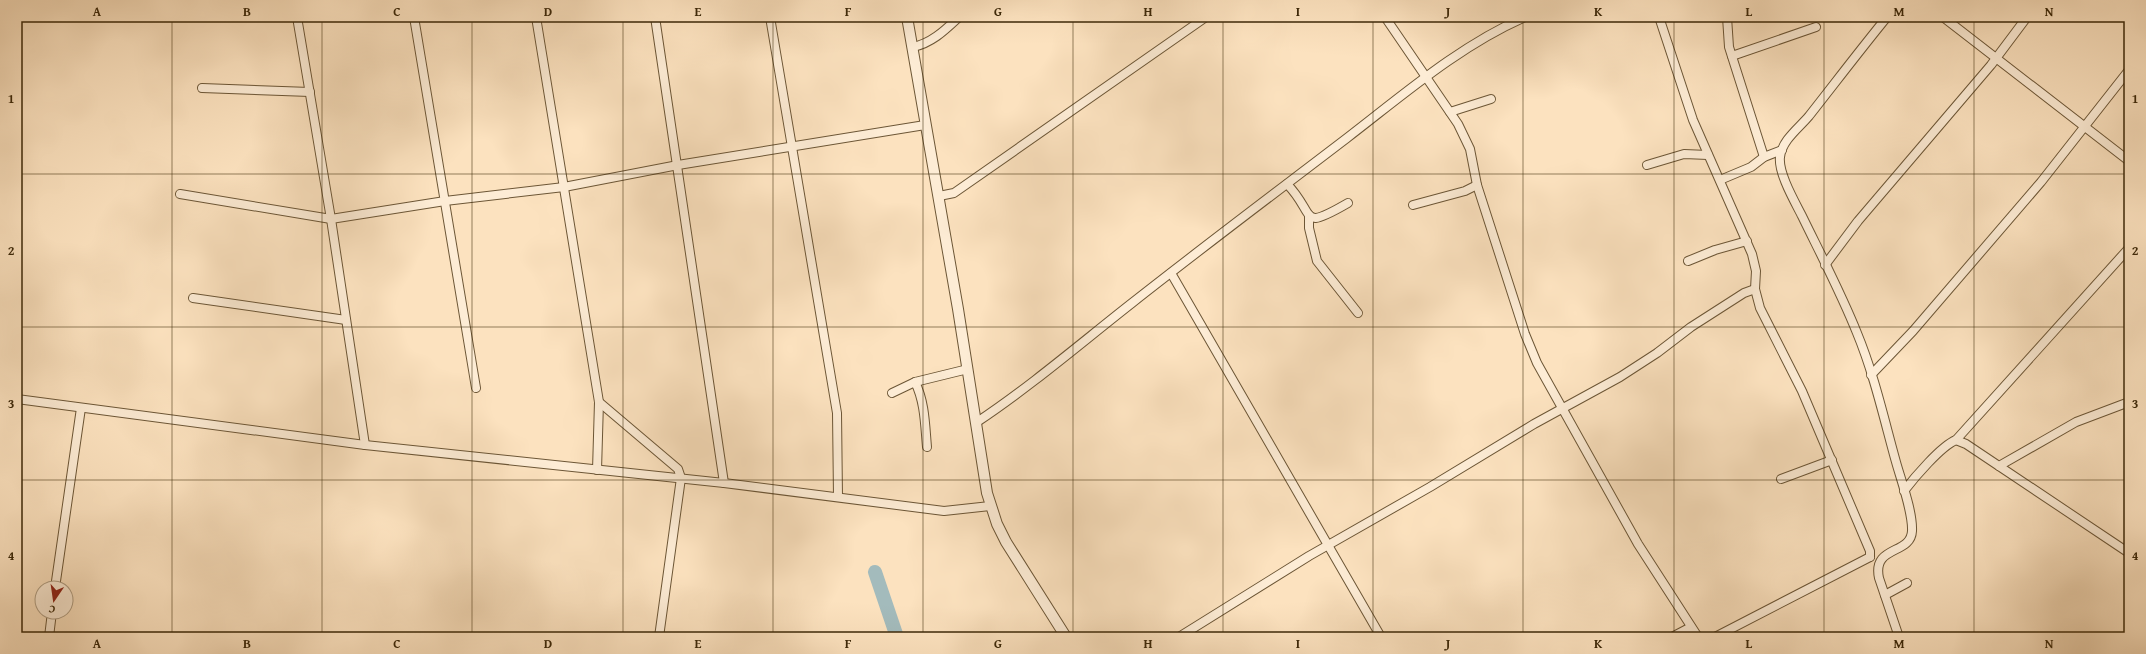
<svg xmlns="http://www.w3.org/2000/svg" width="2146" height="654" font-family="'Gentium Book Plus',serif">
<rect width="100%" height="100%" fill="#fce2bf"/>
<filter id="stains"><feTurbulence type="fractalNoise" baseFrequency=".005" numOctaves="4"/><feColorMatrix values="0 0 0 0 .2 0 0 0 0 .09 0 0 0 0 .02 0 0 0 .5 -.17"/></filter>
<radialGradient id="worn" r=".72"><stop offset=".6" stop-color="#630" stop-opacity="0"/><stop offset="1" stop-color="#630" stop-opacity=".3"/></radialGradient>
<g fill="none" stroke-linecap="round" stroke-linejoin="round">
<path stroke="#a3bbbc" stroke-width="14" d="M875,572L897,637"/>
<g stroke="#6c5636" stroke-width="10">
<g id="minor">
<path d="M297,17L331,219L365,445"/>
<path d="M414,17L476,388"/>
<path d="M536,17L599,402L597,470"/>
<path d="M655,17L724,483"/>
<path d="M770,17L837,413L838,497"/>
<path d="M1385,17L1458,124L1470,149L1477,185L1525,334L1537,363L1638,544L1698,637"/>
<path d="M1659,17L1693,120L1752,254L1756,271L1755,289L1760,308L1802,391L1870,551V557"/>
<path d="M1727,17L1729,47L1764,157"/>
<path d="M1887,17C1860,50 1835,83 1809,116C1799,128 1782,140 1780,157C1778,173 1795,202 1802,216C1821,255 1841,293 1857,333C1874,374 1884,419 1896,462C1901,480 1913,512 1912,531C1911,555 1872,545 1879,578L1899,637"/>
<path d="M1943,17L2129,161"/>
<path d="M913,47C932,43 945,30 959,17"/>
<path d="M1732,56L1816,27"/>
<path d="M202,88L310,92"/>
<path d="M1450,112L1491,99"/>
<path d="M1647,165L1684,154L1708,155"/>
<path d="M1720,180L1751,167L1764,157L1782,150"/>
<path d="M1287,184C1317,215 1298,232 1348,203"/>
<path d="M180,194L331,219L445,201L564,187L678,165L925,125"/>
<path d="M939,196L954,193L1206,17"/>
<path d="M1413,205L1465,191L1477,185"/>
<path d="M1309,215V228L1317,261L1358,313"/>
<path d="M1688,261L1715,250L1747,241"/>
<path d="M1825,265L1858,221L1991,65L2027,17"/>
<path d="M1171,273L1381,637"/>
<path d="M193,298L346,320"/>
<path d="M1871,375L1913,331L2041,182L2129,70"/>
<path d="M915,382C925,402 925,425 927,447"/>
<path d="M892,393L915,382L968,369"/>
<path d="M17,399L365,445L724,483L944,511L990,506"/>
<path d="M599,402L678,469L681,478L659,637"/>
<path d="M977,422C1031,386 1081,343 1132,303C1203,247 1275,193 1347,138C1403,95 1459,46 1525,17"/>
<path d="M1956,440L1966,444L2129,553"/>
<path d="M1999,466L2076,422L2129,402"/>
<path d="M1781,479L1832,460"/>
<path d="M1904,491C1914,478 1941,446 1956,440L2129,248"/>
<path d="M55,588L81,408"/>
<path d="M1885,595L1907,583"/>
<path d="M49,637L52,612"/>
<path d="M1179,637L1309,556L1430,487L1534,424L1620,377L1657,353L1691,327L1744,293L1755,289"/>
<path d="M1672,637L1691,627"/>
<path d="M1715,637L1870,557"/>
</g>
</g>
<g stroke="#6c5636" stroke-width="12">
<path id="tertiary" d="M907,17L958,309L987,493L997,524L1006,542L1066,637"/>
</g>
<use href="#minor" stroke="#fdecd5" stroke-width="8"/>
<use href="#tertiary" stroke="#fdecd5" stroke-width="10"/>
</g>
<path fill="none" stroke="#3c2809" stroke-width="1" stroke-opacity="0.55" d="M172,17V637M322,17V637M472,17V637M623,17V637M773,17V637M923,17V637M1073,17V637M1223,17V637M1373,17V637M1523,17V637M1674,17V637M1824,17V637M1974,17V637M17,174H2129M17,327H2129M17,480H2129"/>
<rect width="2146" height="654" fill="none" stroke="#fce2bf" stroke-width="44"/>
<g transform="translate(54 600) rotate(193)"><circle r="19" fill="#fdecd5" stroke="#b09e83"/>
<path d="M0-3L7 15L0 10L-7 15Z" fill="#8f2418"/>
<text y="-6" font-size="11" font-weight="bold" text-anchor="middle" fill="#3c2809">С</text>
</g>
<rect x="22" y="22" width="2102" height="610" fill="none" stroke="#3c2809" stroke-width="1.5"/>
<g font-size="13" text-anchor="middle" font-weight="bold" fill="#3c2809">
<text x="97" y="16">A</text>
<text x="247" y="16">B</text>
<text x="397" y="16">C</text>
<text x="548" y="16">D</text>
<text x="698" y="16">E</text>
<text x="848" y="16">F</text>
<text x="998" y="16">G</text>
<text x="1148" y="16">H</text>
<text x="1298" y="16">I</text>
<text x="1448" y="16">J</text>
<text x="1598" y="16">K</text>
<text x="1749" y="16">L</text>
<text x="1899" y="16">M</text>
<text x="2049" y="16">N</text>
<text x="11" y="103">1</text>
<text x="2135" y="103">1</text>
<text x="11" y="255">2</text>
<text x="2135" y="255">2</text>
<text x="11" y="408">3</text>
<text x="2135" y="408">3</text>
<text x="11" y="560">4</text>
<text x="2135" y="560">4</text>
<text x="97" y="648">A</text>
<text x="247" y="648">B</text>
<text x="397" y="648">C</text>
<text x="548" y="648">D</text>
<text x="698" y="648">E</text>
<text x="848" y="648">F</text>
<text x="998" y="648">G</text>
<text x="1148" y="648">H</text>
<text x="1298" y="648">I</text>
<text x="1448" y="648">J</text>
<text x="1598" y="648">K</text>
<text x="1749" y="648">L</text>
<text x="1899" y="648">M</text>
<text x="2049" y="648">N</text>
</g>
<rect width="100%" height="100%" filter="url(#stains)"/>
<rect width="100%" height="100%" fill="url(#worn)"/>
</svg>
